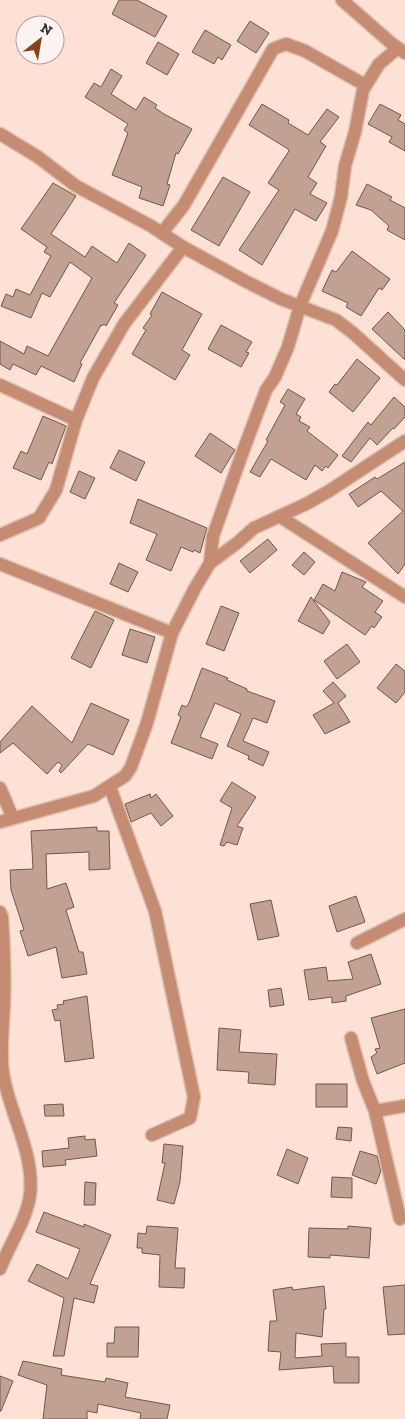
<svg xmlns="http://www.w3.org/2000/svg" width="405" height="1419" font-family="'Zilla Slab',serif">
<rect width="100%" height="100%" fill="#fde1d4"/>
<g fill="#c2a192" stroke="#75574a">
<path d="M119,0H137L167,16L155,37L112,14Z"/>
<path d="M250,21L269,33L256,53L237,41Z"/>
<path d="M205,30L231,45L222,60L218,57L214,64L192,52Z"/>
<path d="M158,42L179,54L167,75L146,63Z"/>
<path d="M111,69L122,76L111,94L136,110L144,97L157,105L155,108L164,114L192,129L178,154L176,153L167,184L170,185L163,206L139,198L142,187L112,175L128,133L124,130L128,124L85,97L94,83L101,87Z"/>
<path d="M262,104L289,120L288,123L308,135L327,109L339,117L320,142L326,146L308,177L317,183L310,194L327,203L316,221L295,209L262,265L239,250L279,190L268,183L289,151L288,149L249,125Z"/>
<path d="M380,104L401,115L398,120L405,124V151L389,142L392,137L368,124Z"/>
<path d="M223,177L250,192L219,246L191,230Z"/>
<path d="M53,183L76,196L51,234L85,257L92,246L117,263L129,243L146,255L114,303L118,305L106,326L104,324L102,326L101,325L80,363L82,364L74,382L41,366L36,375L13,364L10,370L0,364V341L24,354L27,346L48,356L92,278L70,262L50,297L42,293L31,318L1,306L6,294L13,297L16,289L30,295L51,256L44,252L47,247L21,229Z"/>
<path d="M367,184L392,197L390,200L405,208V240L387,230L389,226L371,210L356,205Z"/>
<path d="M352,251L390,279L382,290L379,288L361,316L346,307L348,303L322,291L332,270L336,272Z"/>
<path d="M162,292L202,314L182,350L190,355L175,380L132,354L146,330L143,328L152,315L150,314Z"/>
<path d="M388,312L405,330V360L372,329Z"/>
<path d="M221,325L252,342L246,352L249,353L241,367L208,349Z"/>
<path d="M357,359L380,378L353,412L329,392L335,384L337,385Z"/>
<path d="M288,389L305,399L296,414L301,417L299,421L310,427L307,431L338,455L328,468L326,466L322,471L315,465L306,480L271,459L260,477L250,472L268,441L266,440L285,405L280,402Z"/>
<path d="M394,397L405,407V417L394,429L393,428L377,445L370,438L351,462L342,456L368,422L371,425Z"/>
<path d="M43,416L66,426L52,464L49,462L41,480L13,468L21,451L27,454Z"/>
<path d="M210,433L235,450L221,473L195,456Z"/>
<path d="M119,450L145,462L136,481L110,468Z"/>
<path d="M405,462V564L398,574L368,543L403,511L381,491L358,507L349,494L375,477L377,479Z"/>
<path d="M79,471L95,478L85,499L70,492Z"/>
<path d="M138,499L207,528L200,553L194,550L193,552L181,547L171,571L146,560L157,534L130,523Z"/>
<path d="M268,539L277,550L250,573L240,561Z"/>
<path d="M304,552L315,562L304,575L292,565Z"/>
<path d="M119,563L138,572L128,592L110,584Z"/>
<path d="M342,572L366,582L362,587L383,601L375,612L382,617L374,628L372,626L365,635L314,600L323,584L335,591Z"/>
<path d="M311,597L330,622L323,634L298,621Z"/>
<path d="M221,606L239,613L224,651L206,644Z"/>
<path d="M95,611L114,620L91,668L71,658Z"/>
<path d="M130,629L155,637L147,663L122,655Z"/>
<path d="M347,644L360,662L337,679L324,661Z"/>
<path d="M396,664L405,671V692L396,703L377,688Z"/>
<path d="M202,668L228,678L227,680L247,689V691L275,701L267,723L253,718L243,741L269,752L263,766L248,759L249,756L227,746L241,714L215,703L200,737L218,744L212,759L171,743L181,717L178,715L182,705L186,707L189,703Z"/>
<path d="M333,682L346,696L338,703L350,722L325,734L313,715L334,703L323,691Z"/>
<path d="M91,703L129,720L113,755L88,744L61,773L59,771L62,765L58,762L47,774L13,743L0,753V742L32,706L72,743Z"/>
<path d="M232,782L256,797L237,826L243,828L237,845L227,842L224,846L220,845L232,808L220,801Z"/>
<path d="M150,794L151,798L156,794L173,816L161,826L151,813L131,822L125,804Z"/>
<path d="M97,827V831H109L110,869L89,870V852L46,854L47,889L66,883L74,907L66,910L79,952H83L87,974L62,978L56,947L28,956L20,931L24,930L11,890L10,870L33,869L31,831Z"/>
<path d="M356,896L365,922L337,932L329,906Z"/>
<path d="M271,900L279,936L258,940L250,904Z"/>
<path d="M371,954L381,984L346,996V1001L332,1003V997L309,1000L304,970L326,967L328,981L353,979L348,962Z"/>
<path d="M281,988L284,1005L270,1007L268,990Z"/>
<path d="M87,996L94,1058L65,1062L60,1020L55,1021L52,1010L58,1009L57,1005L64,1004L63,1001Z"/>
<path d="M405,1009V1063L377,1074L371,1057L377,1053L375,1049L380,1048L371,1018Z"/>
<path d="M219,1028L241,1030L239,1052L277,1054L275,1085L248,1083L249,1072L217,1070Z"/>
<rect x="316" y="1084" width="31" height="23"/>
<path d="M63,1104L64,1116H45L44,1105Z"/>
<path d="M338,1127L352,1128L351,1141L336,1139Z"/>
<path d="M85,1136V1140L95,1139L97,1156L65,1160L66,1165L43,1167L42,1151L69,1148L68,1138Z"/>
<path d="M164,1144L183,1146L180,1182L174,1204L157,1200L165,1163H162Z"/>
<path d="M287,1149L308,1158L298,1184L277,1175Z"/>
<path d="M360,1151L377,1156L381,1171L376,1184L352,1175Z"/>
<path d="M332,1177L352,1178V1198L331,1197Z"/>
<path d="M85,1182L96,1183L95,1205H84Z"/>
<path d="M44,1212L84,1227V1224L111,1235L90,1284L98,1286L94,1303L74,1298L64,1356H53L64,1298L28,1281L37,1264L68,1279L80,1249L36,1232Z"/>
<path d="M147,1226L178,1228L175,1268H185L184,1288L159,1287L160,1255L142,1253V1248H137L138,1233L146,1234Z"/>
<path d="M348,1226L371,1228L369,1258L330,1255V1258L308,1257L309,1228L348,1229Z"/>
<path d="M405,1285V1334L388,1335L383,1287Z"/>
<path d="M324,1286L326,1309H324L322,1337L296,1333L295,1358L322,1356L321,1344L346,1343V1357H359V1383H334L333,1366L279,1370L281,1352L268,1351L270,1321H277L273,1290L292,1287L293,1290Z"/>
<path d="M115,1327H139L138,1357H107V1343H114Z"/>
<path d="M23,1361L62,1369L61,1375L105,1382L106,1378L128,1383L125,1397L170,1405L167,1419H140L141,1413L98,1404L97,1413L87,1411V1419H43L47,1385L18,1375Z"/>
<path d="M0,1376L13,1381L1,1411H0Z"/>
</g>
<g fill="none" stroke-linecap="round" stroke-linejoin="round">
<g stroke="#d9c0b4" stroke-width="15">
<g id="minor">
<path d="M342,0L391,43L405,53"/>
<path d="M0,134L38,157L76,186L151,226L183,247L247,282L281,299L336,320L353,333L405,380"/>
<path d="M162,233L184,205L273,49L286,44L305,51L365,85"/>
<path d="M0,385L76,420"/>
<path d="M279,516L405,597"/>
<path d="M0,535L39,518L56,490L76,420L93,378L124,324L183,247"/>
<path d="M210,563L213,536L242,454L266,390L275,377L288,347L300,306L332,231L341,197L345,166L355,132L363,90L379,64L398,48"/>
<path d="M0,564L172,633"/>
<path d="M110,787L155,911L194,1097L190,1118L152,1135"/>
<path d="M0,788L13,818"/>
<path d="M0,822L94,796L125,776L131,767L147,723L172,633L195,588L210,563L237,543L254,528L306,504L329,491L405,441"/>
<path d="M0,912L2,917C4,947 5,975 4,1005C3,1027 0,1051 3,1073C9,1113 35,1153 30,1195C27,1219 9,1245 0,1269"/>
<path d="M357,943L405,919"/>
<path d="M351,1038L363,1081L375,1111L400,1219"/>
<path d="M375,1111L405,1106"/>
</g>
</g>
<use href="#minor" stroke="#c58c72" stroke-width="12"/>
</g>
<g transform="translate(40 40) rotate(31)"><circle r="24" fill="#faf3f0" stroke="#aca29e"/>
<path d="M0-4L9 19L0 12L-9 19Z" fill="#88411e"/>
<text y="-8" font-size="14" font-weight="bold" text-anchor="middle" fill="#372924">N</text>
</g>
</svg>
